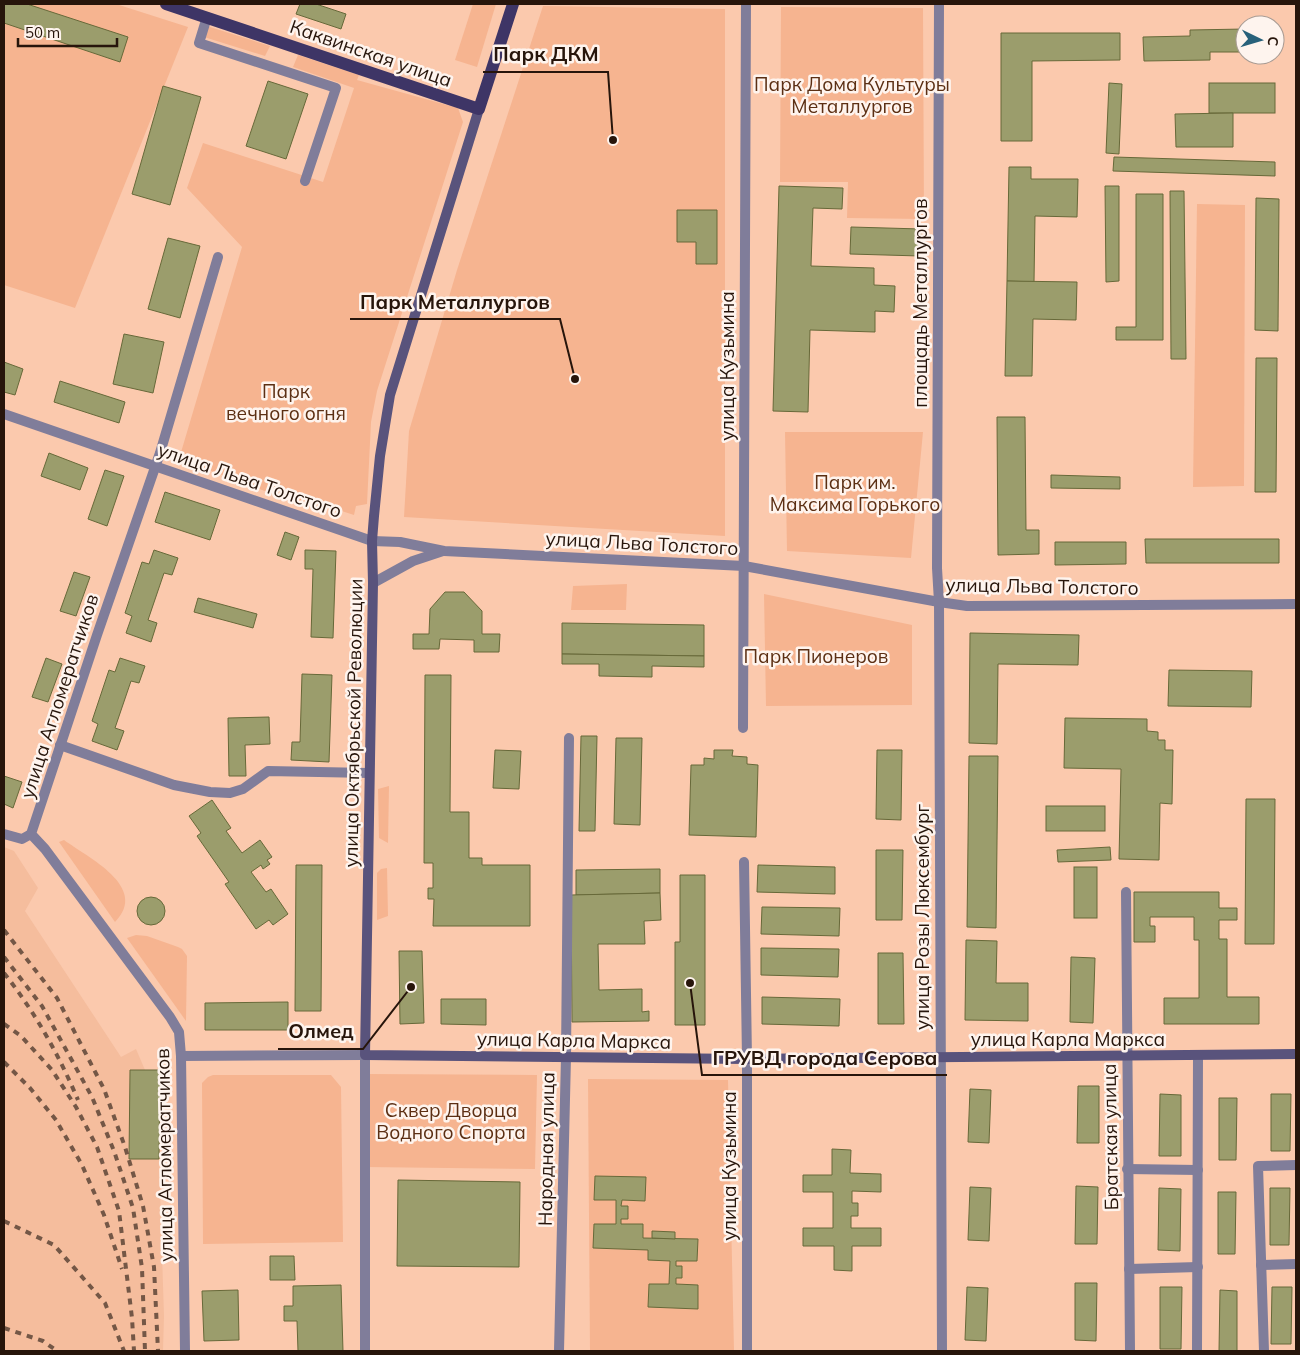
<svg xmlns="http://www.w3.org/2000/svg" width="1300" height="1355" font-family="Mulish,sans-serif">
<rect width="100%" height="100%" fill="#fbc9ad"/>
<path fill="#f5bd9d" d="M4,847L14,851L38,888L25,911L121,1057L136,1049L145,1070H160L159,1159L164,1316L163,1351H4Z"/>
<g fill="#f6b490">
<path d="M4,4H116L188,27L75,308L4,285Z"/>
<path d="M473,4H496L477,67L455,60Z"/>
<path d="M543,6L725,9V536L404,517L409,431L457,270Z"/>
<path d="M781,7L923,8L924,219L847,218L848,182H780Z"/>
<path d="M207,26L270,46L265,56L204,37Z"/>
<path d="M298,55L359,75L357,80L458,108L463,122L377,391L371,422L367,504L356,506L354,515L320,504L316,510L179,459L242,247L187,188L203,143L323,182L354,88L293,67Z"/>
<path d="M1197,204L1245,205L1244,486L1193,487Z"/>
<path d="M785,432H923L911,558L787,551Z"/>
<path d="M627,584L626,610H571L573,586Z"/>
<path d="M764,594L912,625V705L766,706Z"/>
<path d="M389,786L388,843L379,838L378,789Z"/>
<path d="M64,840C87,857 150,887 115,922L59,842Z"/>
<path d="M387,868L388,916L377,920V873L381,869Z"/>
<path d="M136,935L147,936L178,947L182,949L187,956L186,1021L127,938Z"/>
<path d="M365,1074L537,1075L535,1169L365,1167Z"/>
<path d="M213,1075H331L341,1087L343,1242L203,1244L202,1083L208,1077Z"/>
<path d="M588,1079L728,1080L734,1351H590Z"/>
</g>
<g fill="#9b9d6c" stroke="#676939">
<path d="M4,4H27L128,37L120,62L4,23Z"/>
<path d="M300,4H316L346,14L341,29L296,14Z"/>
<path d="M1245,29V52H1210V60L1144,61L1143,37L1190,36V30Z"/>
<path d="M1001,33H1120V60L1032,61V141H1001Z"/>
<path d="M268,81L308,94L286,159L246,146Z"/>
<path d="M1109,83L1122,84L1119,154L1106,153Z"/>
<rect x="1209" y="83" width="66" height="30"/>
<path d="M163,86L201,97L170,205L132,194Z"/>
<path d="M1233,113V147H1176L1175,114Z"/>
<path d="M1114,157L1275,162V176L1113,171Z"/>
<path d="M1009,167H1031V179H1078L1077,217L1035,216L1034,282L1007,281Z"/>
<path d="M779,186L843,188L842,209L813,208L811,266L874,268V285L895,286L894,312L875,311V332L810,330L808,412L773,411Z"/>
<path d="M1105,186H1119V281L1106,282Z"/>
<path d="M1170,191H1184L1186,359H1171Z"/>
<path d="M1136,194H1163V340H1116V327H1136Z"/>
<path d="M1256,198L1279,199L1278,331L1255,330Z"/>
<path d="M677,210H717V264H696V242H677Z"/>
<path d="M851,227L921,229L920,256L850,254Z"/>
<path d="M168,238L200,246L180,318L148,309Z"/>
<path d="M1007,281L1077,282L1076,320L1033,319L1032,376H1005Z"/>
<path d="M124,334L164,342L153,393L113,384Z"/>
<path d="M1256,358H1277L1276,492H1255Z"/>
<path d="M4,362L23,369L15,395L4,392Z"/>
<path d="M60,381L125,402L119,423L54,402Z"/>
<path d="M997,417H1025L1026,530H1039V554L998,555Z"/>
<path d="M49,453L88,468L80,490L41,476Z"/>
<path d="M105,470L124,476L107,526L88,519Z"/>
<path d="M1051,475L1120,477V489L1051,488Z"/>
<path d="M165,492L220,510L210,540L155,522Z"/>
<path d="M285,532L299,537L291,560L277,555Z"/>
<path d="M1145,539H1279V563H1146Z"/>
<path d="M1055,542H1126V564L1055,565Z"/>
<path d="M154,550L178,558L172,575L164,573L148,620L157,623L151,642L126,633L132,616L125,613L142,562L149,564Z"/>
<path d="M305,550L336,551L333,638L311,637L313,569H305Z"/>
<path d="M74,572L90,577L76,616L60,611Z"/>
<path d="M445,592H464L482,611V634H500L499,652H474V640L440,639L439,649H413V634H429L430,609Z"/>
<path d="M198,598L257,614L253,628L194,612Z"/>
<path d="M562,623L704,625V656L562,654Z"/>
<path d="M970,633L1079,635L1078,665L998,664L997,744L969,743Z"/>
<path d="M562,654L704,656V667L652,666V677L599,676V664H562Z"/>
<path d="M46,658L62,664L48,702L32,697Z"/>
<path d="M120,658L145,666L139,683L131,681L115,728L124,731L117,750L92,741L98,724L92,721L109,670L115,672Z"/>
<path d="M1169,670L1252,671L1251,707L1168,706Z"/>
<path d="M302,674L332,675L329,762L291,760L292,742H300Z"/>
<path d="M425,675H451L450,812H469V858H482V865H530V926H433L434,899H428V888H433V863H424Z"/>
<path d="M269,717L270,744L245,745L246,776H229L228,718Z"/>
<path d="M1065,718L1147,719V731L1158,732V740H1165V750H1173L1172,804L1160,803L1159,860L1119,859L1121,769L1064,768Z"/>
<path d="M581,736H597L595,831H579Z"/>
<path d="M616,738H642L640,825L614,824Z"/>
<path d="M495,750L521,751L519,789L493,788Z"/>
<path d="M714,750H733L732,756L747,757V764L758,765L756,837L689,835L691,765H704V758L714,759Z"/>
<path d="M877,750H902L901,820L876,819Z"/>
<path d="M969,756H998L996,928L967,927Z"/>
<path d="M4,776L22,782L13,808L4,804Z"/>
<path d="M1246,799H1275L1274,944H1245Z"/>
<path d="M212,800L231,828L226,831L242,853L260,840L272,857L267,860L270,864L263,869L261,865L251,872L266,892L271,889L288,914L273,925L269,920L256,929L225,884L229,882L197,836L201,833L189,816Z"/>
<rect x="1046" y="806" width="59" height="25"/>
<path d="M1110,847L1111,860L1058,862L1057,850Z"/>
<path d="M876,850H903L902,920H876Z"/>
<path d="M296,865H322L321,1011H295Z"/>
<path d="M758,865L835,867V894L757,892Z"/>
<rect x="1074" y="867" width="23" height="51"/>
<path d="M660,869V893L576,895V870Z"/>
<path d="M680,875H705V1025H675V942H680Z"/>
<path d="M1134,892H1219V908H1237V920H1219V939H1227V997H1259V1024H1164V998H1199V940H1194V917H1150V926H1155V942H1134Z"/>
<path d="M660,893L661,920L644,921L645,944H598L599,990L642,989V1012L649,1011V1021L572,1022L571,895Z"/>
<circle cx="151" cy="911" r="14"/>
<path d="M762,907L840,908L839,936L761,934Z"/>
<path d="M966,940L997,941L996,983H1028V1021L965,1020Z"/>
<path d="M761,948L839,949L838,977L761,975Z"/>
<path d="M399,951H422L424,1023L400,1024Z"/>
<path d="M878,953H903L904,1024H878Z"/>
<path d="M1071,957L1095,958L1093,1023L1070,1022Z"/>
<path d="M762,997L840,999L839,1026L762,1024Z"/>
<path d="M441,999H486V1025L441,1024Z"/>
<path d="M288,1002V1030H205V1003Z"/>
<path d="M130,1070H160L159,1159H129Z"/>
<path d="M1078,1086H1099V1143H1077Z"/>
<path d="M970,1089L991,1090L989,1143L968,1142Z"/>
<path d="M1160,1094L1181,1095V1156H1159Z"/>
<path d="M1271,1094H1291L1290,1151H1271Z"/>
<path d="M1219,1098H1237L1236,1160H1219Z"/>
<path d="M832,1149L851,1150L850,1173L881,1174V1192L852,1191V1203H858V1216H851V1228H881V1246H852V1271L834,1270V1246H803V1228H833V1192H803V1175H832Z"/>
<path d="M595,1176L646,1177L645,1201L622,1200L621,1206H628V1219H621V1224H643V1238L698,1239L697,1261H676V1266H682V1278H676V1284L698,1285V1309L648,1307L649,1284H669L670,1261L648,1260V1250L593,1248L594,1224H616V1200H594Z"/>
<path d="M398,1180L520,1182L519,1267L397,1266Z"/>
<path d="M1076,1186L1098,1187L1097,1244H1075Z"/>
<path d="M970,1187L991,1188L989,1241L968,1240Z"/>
<path d="M1159,1188L1181,1189L1180,1251L1158,1250Z"/>
<path d="M1270,1188H1290L1289,1245H1270Z"/>
<path d="M1218,1192H1236L1235,1254H1218Z"/>
<path d="M652,1231L675,1232V1239L652,1238Z"/>
<path d="M270,1256H294L295,1280H270Z"/>
<path d="M1075,1283H1097L1096,1341L1075,1340Z"/>
<path d="M341,1285L343,1351H298L297,1321H284V1306H293V1286Z"/>
<path d="M967,1287L988,1288L986,1341L965,1340Z"/>
<path d="M1160,1287H1182L1181,1349H1160Z"/>
<path d="M1272,1287H1292L1291,1344H1271Z"/>
<path d="M238,1290L239,1340L204,1341L202,1291Z"/>
<path d="M1220,1290L1237,1291V1351H1219Z"/>
</g>
<g fill="none" stroke-linecap="round" stroke-linejoin="round">
<g stroke="#807d9a" stroke-width="10">
<path d="M207,17L199,43L336,88L305,181"/>
<path d="M4,414L372,541"/>
<path d="M743,728L746,4"/>
<path d="M60,745L174,785L210,792L230,793L243,789L268,771L369,773"/>
<path d="M4,834L22,839L31,834"/>
<path d="M744,862L747,1059"/>
<path d="M1126,892L1130,1351"/>
<path d="M181,1056L179,1032L170,1017L45,849L31,834L97,635L160,453L218,257"/>
<path d="M566,1057L569,738"/>
<path d="M1127,1169L1198,1170"/>
<path d="M1261,1265L1296,1264"/>
<path d="M1129,1269L1198,1267"/>
<path d="M365,1351V1055"/>
<path d="M1197,1351L1198,1055"/>
<path d="M1264,1351L1258,1166L1296,1165"/>
</g>
<g stroke="#807d9a" stroke-width="10">
<path d="M939,4L937,568L939,602L942,1351"/>
<path d="M372,541L400,542L444,551L744,566L939,602L967,606L1296,604"/>
<path d="M373,583L413,561L443,551"/>
<path d="M747,1059V1351"/>
<path d="M185,1351L181,1056L365,1055"/>
<path d="M559,1351L566,1057"/>
</g>
<path stroke="#59537c" stroke-width="10" d="M479,109L390,395L380,456L374,516L372,541L373,583L365,1055L747,1059L1296,1054"/>
<path stroke="#3e3566" stroke-width="12" d="M166,4L479,109L513,4"/>
<g stroke="#745746" stroke-width="4" stroke-dasharray="6 6" stroke-linecap="butt">
<path d="M4,930L57,998L104,1089L125,1147L143,1206L154,1267L158,1351"/>
<path d="M4,957L42,1006L92,1097L114,1151L133,1208L142,1268L145,1351"/>
<path d="M4,973C35,1012 59,1055 78,1100"/>
<path d="M4,1024L21,1036L52,1070L76,1107L97,1147L119,1211L132,1318L134,1351"/>
<path d="M4,1062L30,1088L56,1120L82,1165L104,1215L122,1269"/>
<path d="M4,1221L54,1245L105,1303L124,1351"/>
<path d="M4,1328L43,1341L57,1351"/>
</g>
</g>
<g text-anchor="middle" dominant-baseline="central" stroke-width="5" stroke-linejoin="round" paint-order="stroke">
<g font-size="19" fill="#27150b" stroke="#fef4ee">
<text transform="translate(371 53) rotate(19)">Каквинская улица</text>
<text transform="translate(920 303) rotate(-90)">площадь Металлургов</text>
<text transform="translate(727 366) rotate(-90)">улица Кузьмина</text>
<text transform="translate(250 480) rotate(19)">улица Льва Толстого</text>
<text transform="translate(642 543) rotate(3)">улица Льва Толстого</text>
<text transform="translate(1042 586) rotate(1)">улица Льва Толстого</text>
<text transform="translate(59 696) rotate(-72)">улица Агломератчиков</text>
<text transform="translate(353 723) rotate(-89)">улица Октябрьской Революции</text>
<text transform="translate(922 917) rotate(-90)">улица Розы Люксембург</text>
<text x="1068" y="1039">улица Карла Маркса</text>
<text transform="translate(574 1040) rotate(1)">улица Карла Маркса</text>
<text transform="translate(1110 1137) rotate(-91)">Братская улица</text>
<text transform="translate(546 1149) rotate(-89)">Народная улица</text>
<text transform="translate(164 1155) rotate(-91)">улица Агломератчиков</text>
<text transform="translate(729 1166) rotate(-90)">улица Кузьмина</text>
</g>
<g font-size="19" fill="#5c2f13" stroke="#fef4ee">
<text x="852" y="84">Парк Дома Культуры<tspan x="852" dy="22">Металлургов</tspan></text>
<text x="286" y="391">Парк<tspan x="286" dy="22">вечного огня</tspan></text>
<text x="855" y="482">Парк им.<tspan x="855" dy="22">Максима Горького</tspan></text>
<text x="816" y="656">Парк Пионеров</text>
<text x="451" y="1110">Сквер Дворца<tspan x="451" dy="22">Водного Спорта</tspan></text>
</g>
</g>
<path fill="none" stroke="#27150b" stroke-width="2" d="M613 140L608 72H483M575 379L560 319H350M411 987L363 1049H278M690 983L702 1075H947"/>
<g fill="#27150b" stroke="#fef4ee" stroke-width="2">
<circle cx="613" cy="140" r="5"/>
<circle cx="575" cy="379" r="5"/>
<circle cx="411" cy="987" r="5"/>
<circle cx="690" cy="983" r="5"/>
</g>
<g font-size="20" text-anchor="middle" font-weight="bold" fill="#27150b" stroke="#fef4ee" stroke-width="5" stroke-linejoin="round" paint-order="stroke">
<text x="546" y="61">Парк ДКМ</text>
<text x="455" y="309">Парк Металлургов</text>
<text x="321" y="1038">Олмед</text>
<text x="825" y="1065">ГРУВД города Серова</text>
</g>
<rect width="1300" height="1355" fill="none" stroke="#27150b" stroke-width="10"/>
<g transform="translate(1260 40) rotate(95)"><circle r="24" fill="#fef4ee" stroke="#a89b93"/>
<path d="M0-4L9 19L0 12L-9 19Z" fill="#28617a"/>
<text y="-8" font-size="14" font-weight="bold" text-anchor="middle" fill="#27150b">С</text>
</g>
<path d="M18 38v8h99v-8" fill="none" stroke="#27150b" stroke-width="2.5"/>
<text x="25" y="38" font-size="15" fill="#27150b" stroke="#fef4ee" stroke-width="4" paint-order="stroke">50 m</text>
</svg>
